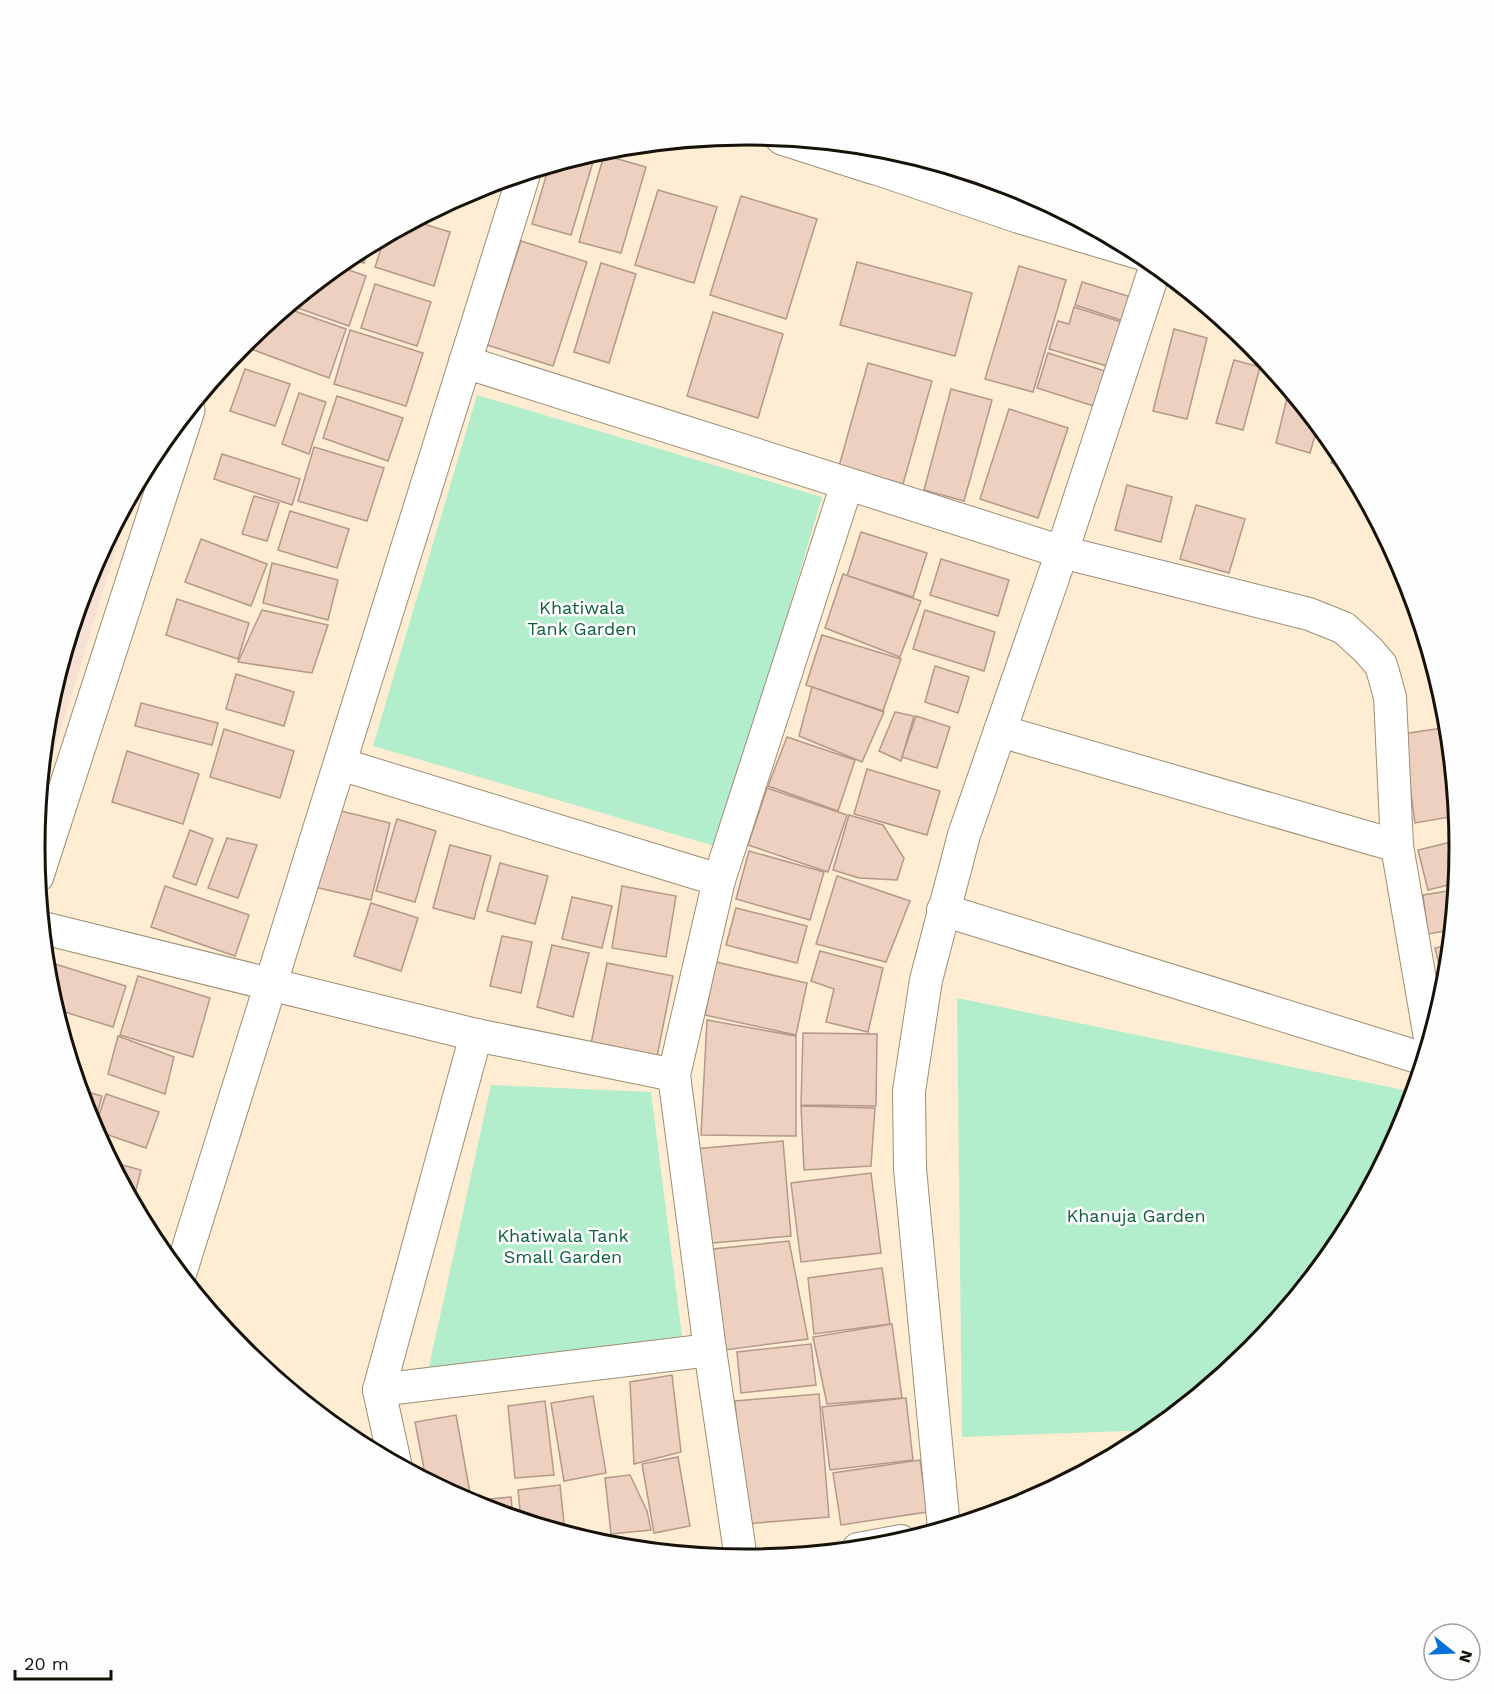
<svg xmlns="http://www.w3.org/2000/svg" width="1494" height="1694" font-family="'Work Sans',sans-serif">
<rect width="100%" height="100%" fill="#feedd2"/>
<path fill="#f7e1d4" d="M136,485L39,800L48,708L89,574Z"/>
<g fill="#b2eecb">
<path d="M477,395L822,497L718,847L373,746Z"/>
<path d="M957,998L1414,1092L1405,1120L1339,1243L1251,1351L1155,1430L962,1437Z"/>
<path d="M491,1085L651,1092L682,1336L428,1371Z"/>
</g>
<g fill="#eed0c0" stroke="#b49889" stroke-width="1.5">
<path d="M596,152L571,235L532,224L549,166Z"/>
<path d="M604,155L646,167L621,253L579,242Z"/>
<path d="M658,190L717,207L694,283L635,265Z"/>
<path d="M741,196L817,219L786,319L710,295Z"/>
<path d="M414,221L450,232L434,286L375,267L385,237Z"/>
<path d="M521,241L587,262L553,366L487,345Z"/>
<path d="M368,245L364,263L346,259L351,254Z"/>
<path d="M857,262L972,293L955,356L840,325Z"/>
<path d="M601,263L636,274L609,363L574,352Z"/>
<path d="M337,266L366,276L349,326L289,305Z"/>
<path d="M1019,266L1066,280L1033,392L985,379Z"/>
<path d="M1082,282L1134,298L1127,322L1075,305Z"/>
<path d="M375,284L431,302L417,346L361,328Z"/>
<path d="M1074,307L1131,325L1117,369L1049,349L1058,321L1069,324Z"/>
<path d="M286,308L346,329L329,378L251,349L257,332Z"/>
<path d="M713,312L783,334L758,418L687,396Z"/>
<path d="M1174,329L1207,338L1187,419L1153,411Z"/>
<path d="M350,330L423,353L406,406L334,384Z"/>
<path d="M1048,353L1111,373L1100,408L1037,388Z"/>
<path d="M1234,360L1260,367L1243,430L1216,423Z"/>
<path d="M868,363L932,381L903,484L839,466Z"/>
<path d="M245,369L290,384L275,426L230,411Z"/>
<path d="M951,389L992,400L964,501L924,490Z"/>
<path d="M1289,390L1318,425L1310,453L1276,443Z"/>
<path d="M299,393L326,402L309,454L282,444Z"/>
<path d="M337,396L403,418L388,461L323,438Z"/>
<path d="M1009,409L1068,428L1038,518L980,499Z"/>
<path d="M314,447L384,468L367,521L298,501Z"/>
<path d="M1336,447L1340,451L1349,468L1331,463Z"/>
<path d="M222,454L300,479L292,505L214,479Z"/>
<path d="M1127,485L1172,497L1161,542L1115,530Z"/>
<path d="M254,496L279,503L267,541L242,534Z"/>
<path d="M1196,505L1245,519L1229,573L1180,559Z"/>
<path d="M290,511L349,529L337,568L278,550Z"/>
<path d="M861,532L927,553L913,597L847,576Z"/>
<path d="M201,539L267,564L251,606L185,582Z"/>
<path d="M941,559L1009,580L998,616L930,595Z"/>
<path d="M272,563L338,580L328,620L263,603Z"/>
<path d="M843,574L921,601L900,657L825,628Z"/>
<path d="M177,599L249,623L238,659L166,635Z"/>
<path d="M262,610L328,625L312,673L238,662Z"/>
<path d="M925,610L995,632L984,671L913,649Z"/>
<path d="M822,635L901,659L883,711L806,685Z"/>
<path d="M935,666L969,677L958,713L925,702Z"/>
<path d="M236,674L294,692L284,726L226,709Z"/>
<path d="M812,687L884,712L862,762L799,736Z"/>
<path d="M141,703L218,723L212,745L135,726Z"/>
<path d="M895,712L914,716L901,761L879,751Z"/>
<path d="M916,716L950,727L937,768L902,757Z"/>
<path d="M1448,727L1456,816L1415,823L1403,734Z"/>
<path d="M224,729L294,751L280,798L210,777Z"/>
<path d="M787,737L855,760L838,811L768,786Z"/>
<path d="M127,751L199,774L183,824L112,802Z"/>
<path d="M867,769L940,791L927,835L854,814Z"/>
<path d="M767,788L847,815L828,872L748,845Z"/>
<path d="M329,808L390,823L371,900L310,886Z"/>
<path d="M849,815L883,825L904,858L897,880L859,878L833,870Z"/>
<path d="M397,819L436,831L415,902L376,891Z"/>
<path d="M190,830L213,839L196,885L173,877Z"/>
<path d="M227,838L257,845L238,898L208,888Z"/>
<path d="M1459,840L1456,883L1428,890L1418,850Z"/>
<path d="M450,845L491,856L474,919L433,908Z"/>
<path d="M749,851L824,872L810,920L736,899Z"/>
<path d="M500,863L548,876L535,924L487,911Z"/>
<path d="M837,876L910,901L886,962L816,944Z"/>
<path d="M165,886L249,915L235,956L151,927Z"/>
<path d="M622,886L676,896L666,957L612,948Z"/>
<path d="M1455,890L1451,930L1428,934L1423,895Z"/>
<path d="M572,897L612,906L602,948L562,939Z"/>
<path d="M371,903L418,918L401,971L354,956Z"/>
<path d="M736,908L807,926L797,963L726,945Z"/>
<path d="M502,936L532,942L521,993L490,986Z"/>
<path d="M552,945L589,953L573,1017L537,1007Z"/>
<path d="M1450,945L1446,986L1445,990L1435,948Z"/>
<path d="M820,951L883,968L868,1032L826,1022L834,989L811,981Z"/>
<path d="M716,962L807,983L796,1035L705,1015Z"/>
<path d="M607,963L673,976L656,1062L590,1049Z"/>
<path d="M55,964L126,986L113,1027L55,1009L48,986Z"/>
<path d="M138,976L210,998L193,1057L120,1035Z"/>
<path d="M707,1020L796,1036V1136L701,1135Z"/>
<path d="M803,1033L877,1034L876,1106L801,1105Z"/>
<path d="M118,1036L174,1057L165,1094L108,1074Z"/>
<path d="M80,1090L102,1096L93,1128L89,1119Z"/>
<path d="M106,1094L159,1112L146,1148L94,1130Z"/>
<path d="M801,1106L875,1108L871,1166L804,1170Z"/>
<path d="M783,1141L791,1236L701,1244L694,1149Z"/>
<path d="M111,1162L141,1170L133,1202Z"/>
<path d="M871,1173L881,1253L801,1262L791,1183Z"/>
<path d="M789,1241L808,1339L725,1350L713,1249Z"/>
<path d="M882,1268L890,1324L814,1334L808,1278Z"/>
<path d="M892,1324L902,1398L827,1404L813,1337Z"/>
<path d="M811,1344L816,1385L741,1393L737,1352Z"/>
<path d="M672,1375L681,1452L634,1464L630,1382Z"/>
<path d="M819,1394L829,1517L745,1524L735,1401Z"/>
<path d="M593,1396L606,1473L564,1481L551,1403Z"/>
<path d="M906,1398L913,1460L830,1470L822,1407Z"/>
<path d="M545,1401L554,1475L515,1478L508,1406Z"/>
<path d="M456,1415L470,1493L457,1496L426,1479L415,1422Z"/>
<path d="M678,1457L690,1526L654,1533L642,1464Z"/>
<path d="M920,1460L927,1512L841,1525L833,1473Z"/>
<path d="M630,1475L647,1511L651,1530L611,1534L605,1478Z"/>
<path d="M560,1485L565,1533L521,1520L518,1490Z"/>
<path d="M511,1497L513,1517L472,1504V1501Z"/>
</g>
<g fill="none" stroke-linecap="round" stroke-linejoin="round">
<g stroke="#9d8e75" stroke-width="34">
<g id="street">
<path d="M872,167L1019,217L1139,253"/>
<path d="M465,362L1062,552L1309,614L1344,628L1368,650L1381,665L1390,697L1397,846L1430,1038"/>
<path d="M1000,731L1397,846"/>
<path d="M340,764L719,880"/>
<path d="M943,910L1424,1059"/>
<path d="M43,928L476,1035L674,1075"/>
<path d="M180,1274L524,174"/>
<path d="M379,1390L710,1350"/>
<path d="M395,1463L379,1390L476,1035"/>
<path d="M944,1528L910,1169L909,1091L926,980L964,835L1062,552L1156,265"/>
<path d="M858,1549L901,1541"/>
<path d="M741,1559L710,1350L674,1075L719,880L847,484"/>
</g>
</g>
<g stroke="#9d8e75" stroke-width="35">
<g id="secondary">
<path d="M782,138L872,167L878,147"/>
<path d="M37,876L188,410"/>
</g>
</g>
<use href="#street" stroke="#fff" stroke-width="32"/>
<use href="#secondary" stroke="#fff" stroke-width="33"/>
</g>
<g text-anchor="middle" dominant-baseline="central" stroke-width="5" stroke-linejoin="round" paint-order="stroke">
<g font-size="18" fill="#0f5f3c" stroke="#fdfdfd">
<text x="582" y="607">Khatiwala<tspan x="582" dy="21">Tank Garden</tspan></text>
<text x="1136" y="1215">Khanuja Garden</text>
<text x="563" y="1235">Khatiwala Tank<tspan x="563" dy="21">Small Garden</tspan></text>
</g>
</g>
<path d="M0 0H1494V1694H0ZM45 847a702 702 0 1 1 1404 0a702 702 0 1 1-1404 0Z" fill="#fdfdfd" fill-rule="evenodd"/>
<path fill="none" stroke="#171208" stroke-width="3" d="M45 847a702 702 0 1 1 1404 0a702 702 0 1 1-1404 0Z"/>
<g transform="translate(1452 1652) rotate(108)"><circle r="28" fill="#fdfdfd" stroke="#a19f9b" stroke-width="1.5"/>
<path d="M0-4.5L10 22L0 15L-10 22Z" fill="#0671d8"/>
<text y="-9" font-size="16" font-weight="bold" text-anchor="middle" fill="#171208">N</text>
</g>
<path d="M15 1670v9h96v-9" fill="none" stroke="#171208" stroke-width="3"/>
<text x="24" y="1670" font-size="18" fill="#171208" stroke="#fdfdfd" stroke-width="4.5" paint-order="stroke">20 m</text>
</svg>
